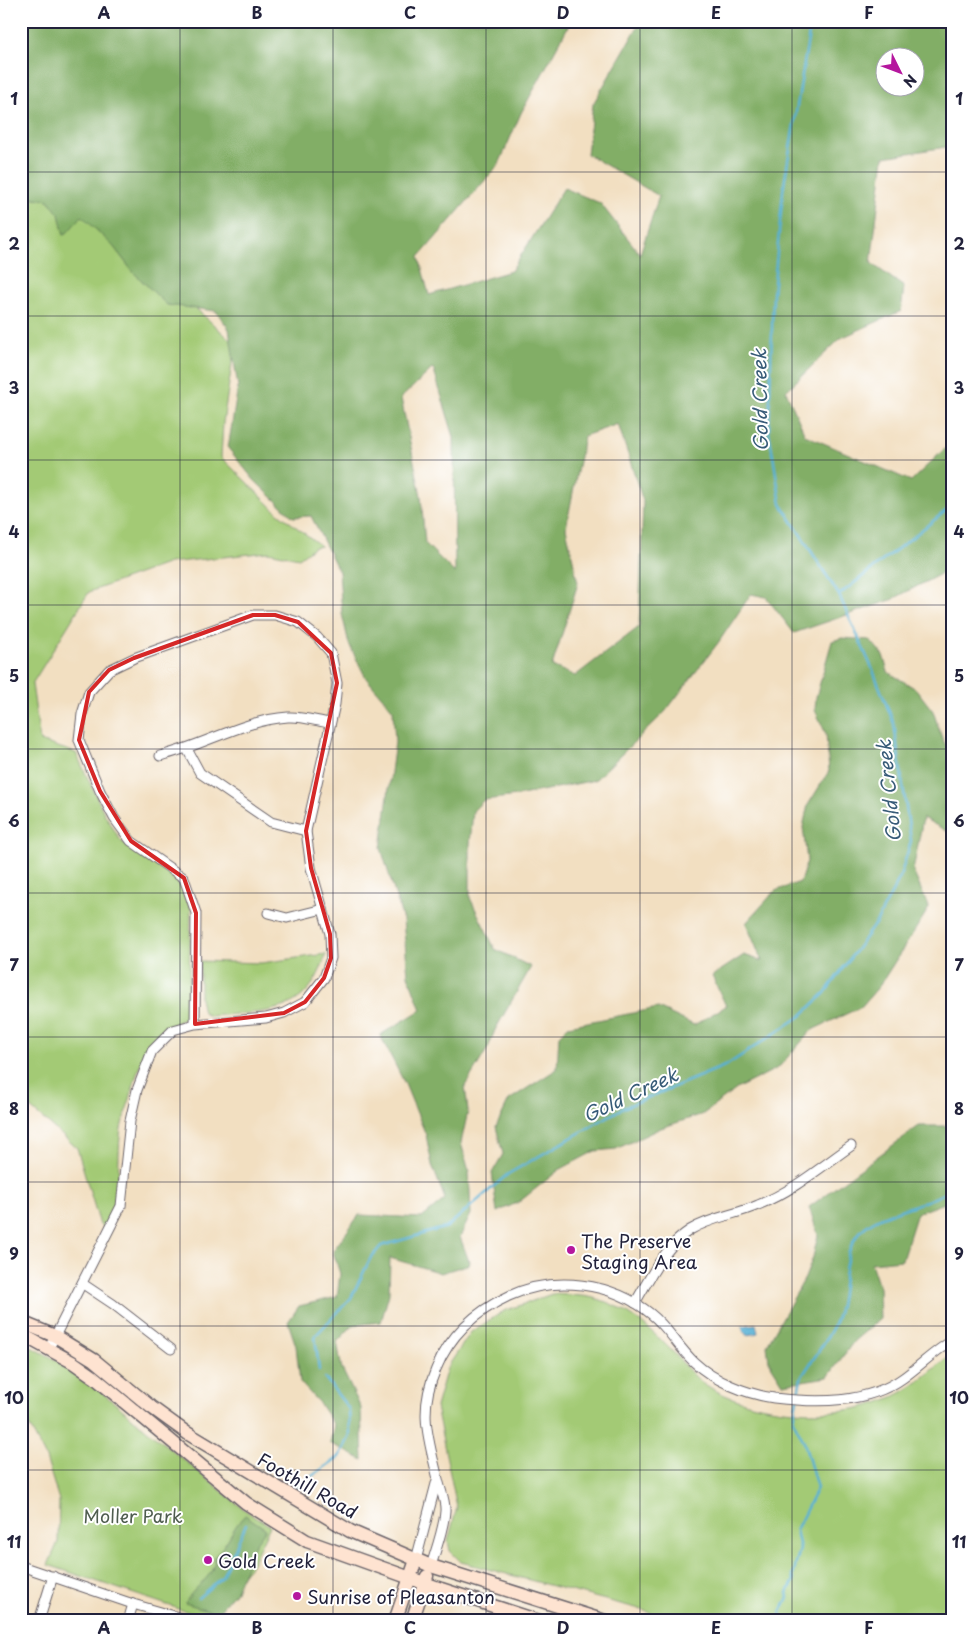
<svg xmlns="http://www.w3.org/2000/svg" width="973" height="1642" font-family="'Playpen Sans',sans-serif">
<rect width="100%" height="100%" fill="#fff"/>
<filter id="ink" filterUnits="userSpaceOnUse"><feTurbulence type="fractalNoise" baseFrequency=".02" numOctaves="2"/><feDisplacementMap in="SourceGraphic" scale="10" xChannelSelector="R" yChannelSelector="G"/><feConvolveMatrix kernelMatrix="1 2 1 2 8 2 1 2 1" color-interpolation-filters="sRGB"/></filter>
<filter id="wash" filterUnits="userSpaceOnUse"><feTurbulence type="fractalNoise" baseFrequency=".0096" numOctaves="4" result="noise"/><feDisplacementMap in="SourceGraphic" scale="20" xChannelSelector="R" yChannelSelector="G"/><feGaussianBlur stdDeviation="1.12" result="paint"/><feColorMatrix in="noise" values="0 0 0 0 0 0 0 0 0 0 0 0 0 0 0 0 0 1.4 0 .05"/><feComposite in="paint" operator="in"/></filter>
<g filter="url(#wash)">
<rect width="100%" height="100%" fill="#f2dfc1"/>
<g fill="#a3ca75" stroke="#627658">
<path d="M21,186L87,196L150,267L235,344L223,423L221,457L278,513L321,546L314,547L299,558L268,552L169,563L89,592L32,684L40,741L76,753L104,813L121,841L175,879L183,890L191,908L188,1017C146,1035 141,1057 130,1099C126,1111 121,1124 120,1136C117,1174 122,1192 105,1229L100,1225L77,1148L21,1100Z"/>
<path d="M326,954C307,1018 266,1011 210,1016L203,1013L200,998V961L261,963Z"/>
<path d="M552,1294C565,1295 580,1295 594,1298C625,1306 649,1328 671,1350C682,1361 693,1377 706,1385C750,1414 835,1420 883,1401C909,1392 931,1371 952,1354V1621H674L636,1608L461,1562L450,1551L448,1541L457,1507L436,1407L447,1368L471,1332L504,1311Z"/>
<path d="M21,1343C65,1360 100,1391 135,1420C172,1450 208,1480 245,1510L270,1526L251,1565L206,1618L48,1565L58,1542L59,1500L46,1458L21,1410Z"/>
</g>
<g fill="#82ae66" stroke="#526850" fill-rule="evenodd">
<path d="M21,21H571L521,113L499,164L419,257L429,295L511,271L564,188L600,203L640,254L659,196L587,154L593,104L641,21H952V146L884,157L871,263L904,287L901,311L841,338L786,391L805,435L911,481L952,442V568L891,600L794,633L766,597L751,594L718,643L665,712L595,780L517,796L484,800L473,811L470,844V898L495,949L531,967L495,1030L488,1048L465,1086L468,1111L461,1143L469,1171L471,1214L460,1237L470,1264L441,1273L390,1258L389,1294L381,1322L353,1325L337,1342L342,1369L361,1408L363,1460L330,1443L334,1425L319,1403L300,1382L296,1346L288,1322L299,1306L337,1297L340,1274L333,1251L359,1215L422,1218L445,1199L432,1165L426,1135L405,1084L380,1035L421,1010L408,975L403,920L381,848L395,742L393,710L366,678L349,644L342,614L339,572L311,516L293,517L254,480L228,448L238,387L229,329L216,311L167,305L133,272L113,246L82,216L64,236L59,214L48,200L21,196ZM886,58H916V88H886ZM433,368L454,437L455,573L425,543L421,496L401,398ZM618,424L643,501L639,627L575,676L552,666L578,583L566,528L584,436Z"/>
<path d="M842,638L870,640L883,655L888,672L916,689L933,711L942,738L952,757V834L923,818L913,871L929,908L880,985L861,1007L812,1030L778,1068L738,1088L703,1114L661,1128L616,1149L595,1151L559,1170L519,1202L497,1212L492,1173L503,1154L496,1127L509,1100L557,1069L559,1035L568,1026L658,1008L694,1025L726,1006L712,976L744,955L762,961L746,923L775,891L800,882L807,861L803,827L808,805L829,771L826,734L815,710L816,697L832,641Z"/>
<path d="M919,1126H952V1200L917,1213L902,1260L871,1263L879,1287L880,1319L854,1341L828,1377L783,1384L769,1362L767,1345L805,1278L813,1257L818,1235L809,1207Z"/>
<path d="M245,1515L266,1529L255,1544L236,1591L217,1613L185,1603C194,1585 215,1579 215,1556C228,1544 232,1528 245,1515Z"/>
</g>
<path fill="#56b0d4" stroke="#3c6988" d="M756,1324L758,1333L747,1335L746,1332H744L742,1326Z"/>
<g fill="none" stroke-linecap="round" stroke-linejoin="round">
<g stroke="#56b0d4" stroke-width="2.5">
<path d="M839,595L952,506"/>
<path d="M319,1370L315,1336L351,1298L370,1259L381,1246L447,1227L508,1174L623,1108L727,1065L801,1016L825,993L877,921L900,877L911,841L894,724L872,668L839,595L781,504L769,432L773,294L783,191L811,21"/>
<path d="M295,1488L339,1457L350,1436L349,1409L325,1378"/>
<path d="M198,1598L222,1577L246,1524"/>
<path d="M780,1621L781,1612L788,1597L787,1593L794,1581L793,1575L800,1549L796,1530L817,1488L804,1442L793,1420L801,1378C812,1360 828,1340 836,1320C848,1290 838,1250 865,1227C886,1210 926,1206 952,1189"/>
</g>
</g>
</g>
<g filter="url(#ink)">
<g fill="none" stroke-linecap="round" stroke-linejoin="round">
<g stroke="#6b646a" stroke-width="11">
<g id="street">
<path d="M187,749L200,773L271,822L306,831"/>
<path d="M160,756C203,746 243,720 288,717C301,716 316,721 329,723"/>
<path d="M268,913L287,918L323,909"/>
<path d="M83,1284L113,1304L171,1349"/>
<path d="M635,1303C650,1278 665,1246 690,1230C711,1217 736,1215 758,1205C793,1191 821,1167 851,1146"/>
<path d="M49,1348L121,1206L130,1121L137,1090L152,1051L173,1030L195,1024L266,1018L284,1013L305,1002L324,978L331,958L330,934L311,868L306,831L335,704L337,683L331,653L317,637L298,622L275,615H253L134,658L109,670L89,692L82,714L79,740L100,791L114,818L131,841L184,878L196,913L195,1024"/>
<path d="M416,1560L437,1480"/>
<path d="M21,1566L133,1604L192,1621"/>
<path d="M431,1566C436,1549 444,1528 445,1511C446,1501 440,1489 438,1479C428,1437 418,1411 436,1369C450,1335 476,1311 509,1296C554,1275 612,1282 651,1314C668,1327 678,1347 694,1362C714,1381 746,1394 774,1398C817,1403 867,1404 903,1378C920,1366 934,1351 952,1341"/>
<path d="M39,1621L53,1576"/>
<path d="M128,1621L133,1604"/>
</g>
</g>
<g stroke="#6b646a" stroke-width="15">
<g id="secondary">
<path d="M21,1322L55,1336L94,1360L151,1407L187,1433L350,1531L431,1566L605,1621"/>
<path d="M21,1334L74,1363L94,1377L246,1503L307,1541L441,1589L539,1621"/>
<path d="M395,1621L416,1560"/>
<path d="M412,1621L427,1576"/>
</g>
</g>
<use href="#street" stroke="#fff" stroke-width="9"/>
<use href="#secondary" stroke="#fee3d1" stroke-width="12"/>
</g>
</g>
<path fill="none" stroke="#d62828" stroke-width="4" stroke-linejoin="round" d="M253,615H275L298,622L331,653L337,683L306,831L311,868L330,934L331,958L324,978L305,1002L284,1013L195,1024L196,913L184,878L131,841L100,791L79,740L89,692L109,670L134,658Z"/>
<path fill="none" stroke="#22223b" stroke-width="1" stroke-opacity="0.55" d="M180,21V1621M333,21V1621M486,21V1621M640,21V1621M792,21V1621M21,172H952M21,316H952M21,460H952M21,605H952M21,749H952M21,893H952M21,1037H952M21,1182H952M21,1326H952M21,1470H952"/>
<g fill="#b5179e" stroke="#fff" stroke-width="2">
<circle cx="571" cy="1250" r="5"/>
<circle cx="208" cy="1560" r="5"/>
<circle cx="297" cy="1596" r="5"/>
</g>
<g text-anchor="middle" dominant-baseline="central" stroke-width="4" stroke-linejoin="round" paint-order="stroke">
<g font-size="18" fill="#22223b" stroke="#fff" text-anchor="start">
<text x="581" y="1240">The Preserve<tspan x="581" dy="21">Staging Area</tspan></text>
<text x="218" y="1560">Gold Creek</text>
<text x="307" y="1596">Sunrise of Pleasanton</text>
</g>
<g font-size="18" fill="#22223b" stroke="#fff">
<text transform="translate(308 1485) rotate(30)">Foothill Road</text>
</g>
<g font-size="18" fill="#4f5d4f" stroke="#fff">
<text x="133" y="1515">Moller Park</text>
</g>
<g font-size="19" font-style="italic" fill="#375b78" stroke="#fff">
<text transform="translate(759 400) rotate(-91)">Gold Creek</text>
<text transform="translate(888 791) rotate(-96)">Gold Creek</text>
<text transform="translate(630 1094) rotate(-25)">Gold Creek</text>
</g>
</g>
<rect width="973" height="1642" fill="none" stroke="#fff" stroke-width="55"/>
<g transform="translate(900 72) rotate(132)"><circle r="24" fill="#ffffff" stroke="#a7a7b1"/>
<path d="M0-4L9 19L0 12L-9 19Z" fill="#b5179e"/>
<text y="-8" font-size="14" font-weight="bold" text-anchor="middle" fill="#22223b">N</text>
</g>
<rect x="28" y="28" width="918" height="1586" fill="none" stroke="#22223b" stroke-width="2"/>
<g font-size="16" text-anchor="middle" font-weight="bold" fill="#22223b">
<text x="104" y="19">A</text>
<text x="257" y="19">B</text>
<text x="410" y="19">C</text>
<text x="563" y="19">D</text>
<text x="716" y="19">E</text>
<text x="869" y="19">F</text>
<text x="14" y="105">1</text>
<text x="959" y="105">1</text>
<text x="14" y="250">2</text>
<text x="959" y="250">2</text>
<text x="14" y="394">3</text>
<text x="959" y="394">3</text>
<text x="14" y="538">4</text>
<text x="959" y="538">4</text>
<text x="14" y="682">5</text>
<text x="959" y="682">5</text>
<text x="14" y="827">6</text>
<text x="959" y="827">6</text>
<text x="14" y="971">7</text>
<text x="959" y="971">7</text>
<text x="14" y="1115">8</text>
<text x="959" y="1115">8</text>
<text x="14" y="1260">9</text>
<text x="959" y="1260">9</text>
<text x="14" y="1404">10</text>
<text x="959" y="1404">10</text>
<text x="14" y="1548">11</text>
<text x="959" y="1548">11</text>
<text x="104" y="1634">A</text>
<text x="257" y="1634">B</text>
<text x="410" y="1634">C</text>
<text x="563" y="1634">D</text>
<text x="716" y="1634">E</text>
<text x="869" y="1634">F</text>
</g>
</svg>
